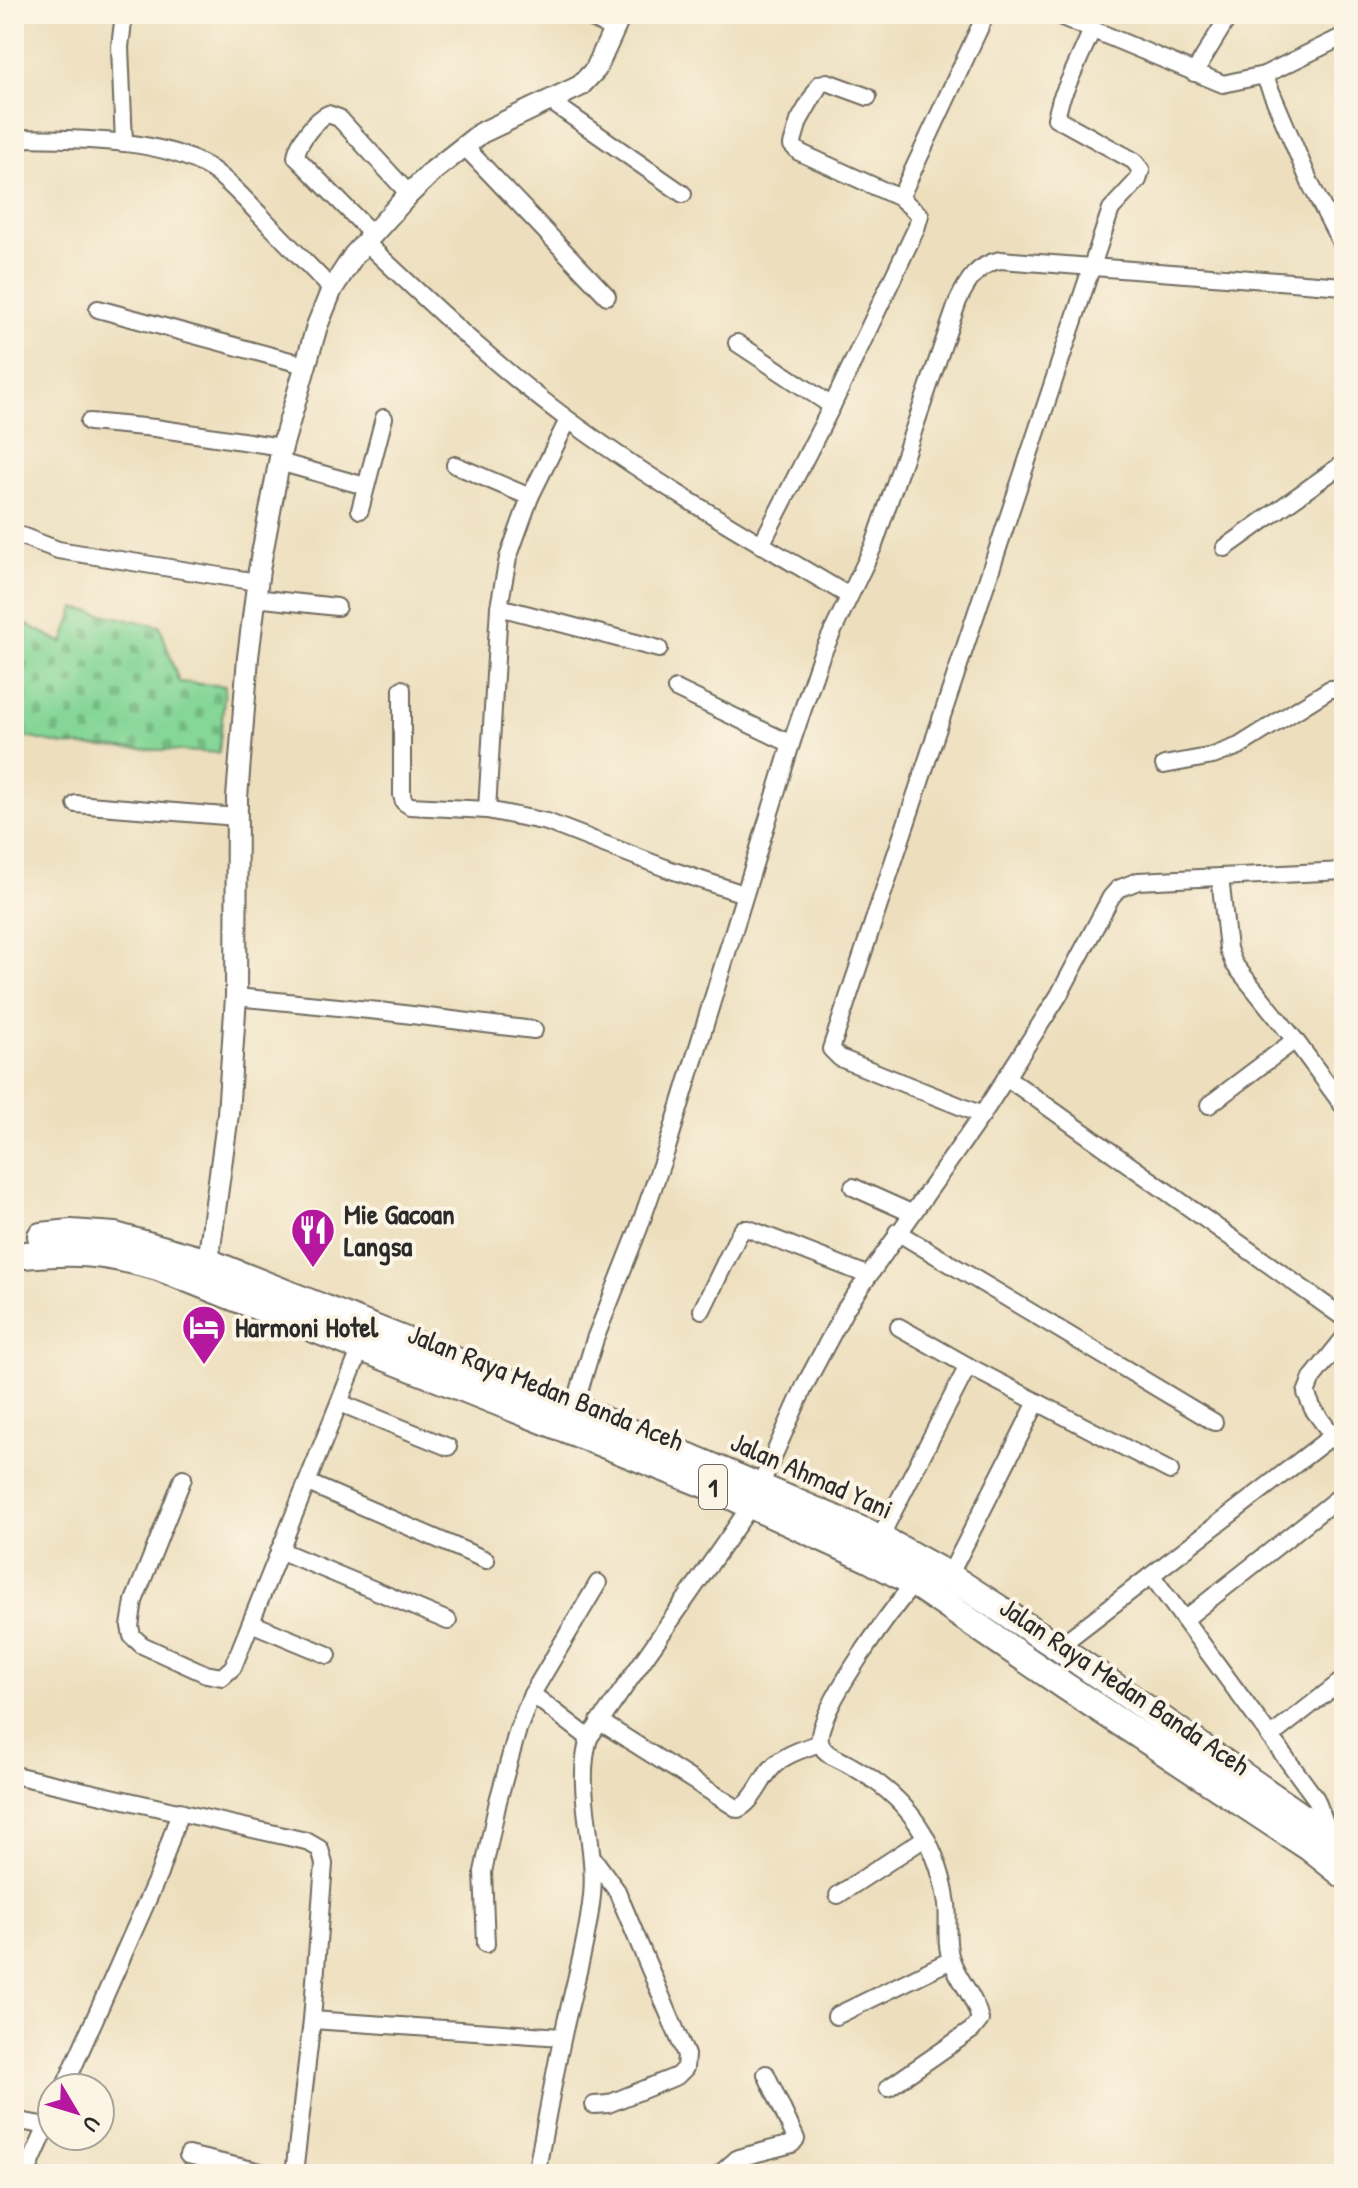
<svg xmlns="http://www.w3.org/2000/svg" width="1358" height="2188" font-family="'Patrick Hand',sans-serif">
<defs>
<pattern id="cemetery-stones" width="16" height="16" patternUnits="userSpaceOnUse" patternTransform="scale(2)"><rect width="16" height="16" fill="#85d697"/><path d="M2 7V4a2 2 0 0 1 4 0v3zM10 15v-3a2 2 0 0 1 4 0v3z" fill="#73b882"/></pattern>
</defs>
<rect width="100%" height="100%" fill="#fcf5e5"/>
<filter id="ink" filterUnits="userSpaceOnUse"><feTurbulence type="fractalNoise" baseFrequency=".0125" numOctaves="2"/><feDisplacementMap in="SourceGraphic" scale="16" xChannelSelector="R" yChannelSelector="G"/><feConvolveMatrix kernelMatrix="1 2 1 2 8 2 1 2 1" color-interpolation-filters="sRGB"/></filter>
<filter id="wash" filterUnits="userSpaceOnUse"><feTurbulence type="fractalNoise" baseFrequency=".006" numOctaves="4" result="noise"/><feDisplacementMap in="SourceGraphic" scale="32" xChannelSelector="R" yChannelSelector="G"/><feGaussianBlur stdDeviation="1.8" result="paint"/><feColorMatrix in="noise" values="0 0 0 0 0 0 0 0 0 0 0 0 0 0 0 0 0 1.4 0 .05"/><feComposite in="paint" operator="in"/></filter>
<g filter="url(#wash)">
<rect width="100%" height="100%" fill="#eddfbe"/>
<path fill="url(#cemetery-stones)" stroke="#588061" stroke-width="2" d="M75,608L160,626L179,682L225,686L219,753L63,745L14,734V618L63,643Z"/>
</g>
<g filter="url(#ink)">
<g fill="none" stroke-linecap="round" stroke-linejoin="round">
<g stroke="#6f6a5e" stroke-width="20">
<g id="minor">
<path d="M124,14L120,47L124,143"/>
<path d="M584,14L614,30"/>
<path d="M1055,14L1223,84L1264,75L1344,36"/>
<path d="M1194,73L1230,14"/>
<path d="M1264,75L1311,185L1344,249"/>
<path d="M868,97L827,82L820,84L799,121L792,145L799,152L900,198"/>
<path d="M550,101L683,194"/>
<path d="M14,138C72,139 161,137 211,169C229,181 244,199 260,215C284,240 308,265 332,289"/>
<path d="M464,146L607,296"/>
<path d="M372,234L296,157C297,143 315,120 328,114L339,118L409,194"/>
<path d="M365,242C430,303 494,365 566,418C655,484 753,539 849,596"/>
<path d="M98,309L305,365"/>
<path d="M737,343L832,406"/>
<path d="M89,422L155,428L282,447"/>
<path d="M279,462L365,486"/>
<path d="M455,465L530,497"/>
<path d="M360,510L384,418"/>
<path d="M14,533L58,550L257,582"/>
<path d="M761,545L832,406L916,229L920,215L900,198L986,14"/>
<path d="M1225,548L1344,463"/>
<path d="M255,598L337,607"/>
<path d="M499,607L659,649"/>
<path d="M402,689V795L404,802L410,806L487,810L547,822L668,869L744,894"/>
<path d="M676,689L791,744"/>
<path d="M1164,765L1213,756L1239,746L1330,689H1344"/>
<path d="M76,804L237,817"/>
<path d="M487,810L499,607L508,558L530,497L568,420"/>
<path d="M1220,877L1228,949L1234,964L1295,1040L1344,1107"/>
<path d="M236,997L379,1011L534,1030"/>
<path d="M1006,1077L1344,1318"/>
<path d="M1209,1105L1295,1040"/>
<path d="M982,1115L840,1058L831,1049L1111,209L1138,180L1141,170L1134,161L1056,118L1061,99L1092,30"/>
<path d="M853,1187L911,1213"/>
<path d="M897,1232L1214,1422"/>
<path d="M702,1310L738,1236L743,1229H749L867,1275"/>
<path d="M899,1327L968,1366L1170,1471"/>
<path d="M1344,1338L1312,1378L1306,1393L1313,1409L1344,1451"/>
<path d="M340,1403L448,1447"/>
<path d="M574,1408L595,1339L639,1228L667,1148L791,744L821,656L874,545L958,301C968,280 977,265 1000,260L1344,286"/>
<path d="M183,1478L134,1601L130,1626L132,1636L142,1645L206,1674L222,1677L233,1667L361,1348"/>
<path d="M308,1483L486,1560"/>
<path d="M760,1486L806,1383L846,1308L982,1115L1059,995L1111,897L1118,889L1138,881L1344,871"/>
<path d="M877,1543L968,1366"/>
<path d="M279,1550L448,1621"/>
<path d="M949,1576L1037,1402"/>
<path d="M1152,1576L1316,1799L1329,1833"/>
<path d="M1185,1619L1344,1493"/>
<path d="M251,1623L328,1655"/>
<path d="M1058,1647L1332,1436"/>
<path d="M599,1721L738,1809C753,1802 760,1782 770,1770C782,1755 803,1749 820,1743"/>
<path d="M1270,1737L1344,1679"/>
<path d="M589,1738L532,1694L598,1583"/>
<path d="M14,1775L306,1841L320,1849L324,1864L312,2020L294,2174"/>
<path d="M593,1858L617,1891L686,2055L685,2068L677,2076L608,2104L594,2105"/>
<path d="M838,1895L925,1838"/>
<path d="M486,1944L483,1872L498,1801L518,1729L532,1694"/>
<path d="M836,2016L951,1960"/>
<path d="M312,2020L562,2037"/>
<path d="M64,2088L159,1874L180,1811"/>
<path d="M888,2088L972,2030L980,2020C976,1998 958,1980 951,1959C945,1943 949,1922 947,1904C936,1830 898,1787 832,1756C826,1752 822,1749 820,1742C814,1713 894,1607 914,1583"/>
<path d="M14,2120L47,2126"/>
<path d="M188,2155L270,2174"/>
<path d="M26,2174L52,2115"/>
<path d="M536,2174C545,2128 553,2081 563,2035C573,1989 587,1943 592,1896C597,1843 574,1790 589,1738L752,1504"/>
<path d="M720,2174L738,2158L792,2144L796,2139L766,2074"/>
</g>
</g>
<g stroke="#6f6a5e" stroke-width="24">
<path id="tertiary" d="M208,1262L228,1114L236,997L237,798L248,657L259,570L282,447L317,326L332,289L354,255L409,194L433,171L481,133L580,86L596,69L621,14"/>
</g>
<g stroke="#6f6a5e" stroke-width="30">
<g id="primary">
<path d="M41,1236L71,1233L115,1236L208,1262L574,1408L880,1538L949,1576L1058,1647L1344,1846"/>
<path d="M14,1256C72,1250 101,1251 158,1267L709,1486L869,1559L914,1583L1065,1686L1310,1848L1344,1875"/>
</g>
</g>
<g stroke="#6f6a5e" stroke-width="30">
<path id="trunk" d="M485,1396L492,1376"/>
</g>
<use href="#minor" stroke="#fff" stroke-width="16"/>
<use href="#tertiary" stroke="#fff" stroke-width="20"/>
<use href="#primary" stroke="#fff" stroke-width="26"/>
<use href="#trunk" stroke="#fff" stroke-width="26"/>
</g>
</g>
<defs>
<g id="restaurant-pin" transform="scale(2.3)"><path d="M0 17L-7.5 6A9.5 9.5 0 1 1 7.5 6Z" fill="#b5179e" stroke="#fcf5e5"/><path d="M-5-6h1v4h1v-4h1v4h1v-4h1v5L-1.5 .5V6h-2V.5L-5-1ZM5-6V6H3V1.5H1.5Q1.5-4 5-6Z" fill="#fff"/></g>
<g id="hotel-pin" transform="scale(2.3)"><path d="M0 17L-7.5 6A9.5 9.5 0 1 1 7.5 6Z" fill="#b5179e" stroke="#fcf5e5"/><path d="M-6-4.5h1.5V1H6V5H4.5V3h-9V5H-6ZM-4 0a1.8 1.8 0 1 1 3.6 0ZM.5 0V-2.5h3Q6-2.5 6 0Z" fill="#fff"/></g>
</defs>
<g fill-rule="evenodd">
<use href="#restaurant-pin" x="313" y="1230"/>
<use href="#hotel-pin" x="204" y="1327"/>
</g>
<g text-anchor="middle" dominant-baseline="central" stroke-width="8" stroke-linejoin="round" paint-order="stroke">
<rect fill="#fcf5e5" stroke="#6a6863" stroke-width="2" x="699" y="1465" width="28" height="44" rx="6"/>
<g font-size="26" font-weight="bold" fill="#2b2b2b">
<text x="713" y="1487">1</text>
</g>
<g font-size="28" font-weight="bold" fill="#2b2b2b" stroke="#fcf5e5" text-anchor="start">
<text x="344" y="1214">Mie Gacoan<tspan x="344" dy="32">Langsa</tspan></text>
<text x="235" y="1327">Harmoni Hotel</text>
</g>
<g font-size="28" fill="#2b2b2b" stroke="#fcf5e5">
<text transform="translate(546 1387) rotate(22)">Jalan Raya Medan Banda Aceh</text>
<text transform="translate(812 1475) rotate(24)">Jalan Ahmad Yani</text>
<text transform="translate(1125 1686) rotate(34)">Jalan Raya Medan Banda Aceh</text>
</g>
</g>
<rect width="1358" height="2188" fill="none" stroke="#fcf5e5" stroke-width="48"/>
<g transform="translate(76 2112) rotate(128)"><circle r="38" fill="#fcf5e5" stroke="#a8a49b" stroke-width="2"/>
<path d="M0-6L14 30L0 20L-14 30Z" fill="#b5179e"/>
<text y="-12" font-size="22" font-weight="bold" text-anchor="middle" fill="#2b2b2b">U</text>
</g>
</svg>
